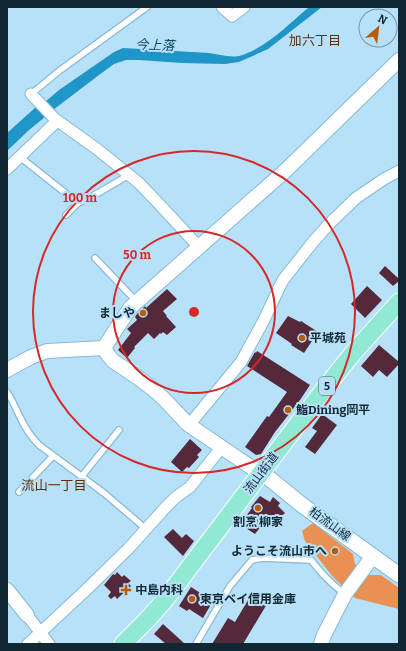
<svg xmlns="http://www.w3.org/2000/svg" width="406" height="651" font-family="Bitter,'Noto Sans JP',serif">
<rect width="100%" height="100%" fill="#b7e1f9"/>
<path fill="#ea9053" d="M313,523L353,554L355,564L370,575H381L399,588V609L355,598L333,577L305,541L302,531Z"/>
<g fill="#2095c7">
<path d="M309,7H322L268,49L239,62L225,64L182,63L139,60H126L114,64L99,75L53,110L45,102L59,90L114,52L123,48C152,50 180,51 209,53C218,54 229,58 239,56C265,49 289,24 309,7Z"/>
<path d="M36,107L45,117L29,130L7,151V133Z"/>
</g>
<g fill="#54293c">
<path d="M385,266L399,279V281L393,286L379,273Z"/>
<path d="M367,286L382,300L365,318L351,304Z"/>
<path d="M167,289L177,299L163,311L167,316H166L176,327L167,335L163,332L161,334L160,333L154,339L148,333L134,347L135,348L127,358L118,350L131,333L127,329L137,320L135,317L137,314L145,306L146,308Z"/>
<path d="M288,316L300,322L301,321L318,332L304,353L291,345L292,344L276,333Z"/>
<path d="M379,345L399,362V364L387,377L379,370L373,377L361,366Z"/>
<path d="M257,351L310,385L300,400L275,432L261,454L256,455L245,447L267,416L269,417L287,392L247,366L255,352L256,353Z"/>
<path d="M322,414L337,425L315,454L305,447L317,431L312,428Z"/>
<path d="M190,439L202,450L197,455L199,457L189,468L187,467L182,472L171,462Z"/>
<path d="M260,496L270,502L273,497L280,503L278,506L285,513L274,523L268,517L255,534L241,525L245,520L244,519L252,508L251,507Z"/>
<path d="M173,529L182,538L186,534L194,541L183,556L164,537Z"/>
<path d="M117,572L122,577L124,575L131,581L128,583L131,586L117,599L115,596L111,599L108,596L111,592L104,585L113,574L115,575Z"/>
<path d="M191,587L213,601L203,618L189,609L187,611L179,606Z"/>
<path d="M251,595L267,604L243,644H212L228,618L235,622Z"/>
<path d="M163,624L185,644H166L154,634Z"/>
</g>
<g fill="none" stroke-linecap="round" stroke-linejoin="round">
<g stroke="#85b9d6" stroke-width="8">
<g id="service">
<path d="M31,94L59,71L147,7"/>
<path d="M20,157L78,203L91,197L129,175"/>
<path d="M66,215L78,203"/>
<path d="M95,258L137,302"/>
<path d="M7,392C12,399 15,407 19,415C24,426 31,437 39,445L104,493L146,529"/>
<path d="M82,476L119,430"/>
<path d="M19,492L53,456"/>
<path d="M196,644L230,586L252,560L262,558L311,560C322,574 330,583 345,594"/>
</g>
</g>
<g stroke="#85b9d6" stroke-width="13">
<g id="minor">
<path d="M222,7L232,16L244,7"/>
<path d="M31,94L55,119L97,149L139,183L160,205L199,247"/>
<path d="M7,169L57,121"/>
<path d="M189,425L241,362L263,322L278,290L283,280L313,242L329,224L356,198L384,179L399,171"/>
<path d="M27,615L49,644"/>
<path d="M28,644L86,590L129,548L164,509L176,497L190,487L221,448"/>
</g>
</g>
<g stroke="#85b9d6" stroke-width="16">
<g id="tertiary">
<path d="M104,348L116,329L131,307L284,172L399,60"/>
<path d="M104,348L108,355L113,361C127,370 141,379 154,390C167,400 177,414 189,425L261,474"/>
<path d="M7,370L31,357L47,351L104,348"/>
<path d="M7,590L27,615"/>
<path d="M321,644L324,635L345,594L373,556"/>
</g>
</g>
<g stroke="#85b9d6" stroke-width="17">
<path id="secondary" d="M261,474L270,479L302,505L399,575"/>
</g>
<g stroke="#fff" stroke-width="19">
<path id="primary" d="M123,644L146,621L164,601L326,387L353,353L399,302"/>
</g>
<use href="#service" stroke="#fff" stroke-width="5.5"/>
<use href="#minor" stroke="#fff" stroke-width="11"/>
<use href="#tertiary" stroke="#fff" stroke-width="14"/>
<use href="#secondary" stroke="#fff" stroke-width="15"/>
<use href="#primary" stroke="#91e9d4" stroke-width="17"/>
</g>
<g fill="none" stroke="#d62828" stroke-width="2">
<circle cx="194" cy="312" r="81"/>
<circle cx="194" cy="312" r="161"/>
</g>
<g fill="#b85b07" stroke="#b7e1f9" stroke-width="1.5">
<circle cx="143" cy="313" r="4"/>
<circle cx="302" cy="338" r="4"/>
<circle cx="288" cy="410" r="4"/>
<circle cx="258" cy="508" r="4"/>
<circle cx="335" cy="551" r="4"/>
<path d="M124 584h4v4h4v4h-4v4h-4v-4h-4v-4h4z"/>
<circle cx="192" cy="599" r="4"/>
</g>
<g text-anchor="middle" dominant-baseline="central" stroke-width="4" stroke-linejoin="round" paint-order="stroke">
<rect fill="#b7e1f9" stroke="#435f6e" stroke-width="1" x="319" y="377" width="16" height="18" rx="3"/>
<g font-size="11" font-weight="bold" fill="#112732">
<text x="327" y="386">5</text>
</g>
<g font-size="12" font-weight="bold" fill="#112732" stroke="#b7e1f9" text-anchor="start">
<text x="135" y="313" text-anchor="end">ましや</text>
<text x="310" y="338">平城苑</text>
<text x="296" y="410">鮨Dining岡平</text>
<text x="258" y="522" text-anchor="middle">割烹 柳家</text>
<text x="327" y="551" text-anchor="end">ようこそ流山市へ</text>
<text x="135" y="590">中島内科</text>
<text x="200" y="599">東京ベイ信用金庫</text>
</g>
<g font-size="12" fill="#112732" stroke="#b7e1f9">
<text transform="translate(261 473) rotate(-53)">流山街道</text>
<text transform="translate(330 524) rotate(36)">柏流山線</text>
</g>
<g font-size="13" fill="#5b2e0c" stroke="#b7e1f9">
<text x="315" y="40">加六丁目</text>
<text x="54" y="485">流山一丁目</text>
</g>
<g font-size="13" font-style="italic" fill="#06455f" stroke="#b7e1f9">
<text transform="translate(155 45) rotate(2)">今上落</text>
</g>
</g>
<circle cx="194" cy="312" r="6" fill="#d62828" stroke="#b7e1f9" stroke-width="2"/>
<g font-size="12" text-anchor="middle" font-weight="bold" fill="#d62828" stroke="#b7e1f9" stroke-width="4" stroke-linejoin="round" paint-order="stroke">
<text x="80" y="202">100 m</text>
<text x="137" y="259">50 m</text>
</g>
<rect width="406" height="651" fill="none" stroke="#112732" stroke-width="16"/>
<g transform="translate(378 28) rotate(28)"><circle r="19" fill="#b7e1f9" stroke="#7597a9"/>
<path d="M0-3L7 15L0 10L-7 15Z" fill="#b85b07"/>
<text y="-6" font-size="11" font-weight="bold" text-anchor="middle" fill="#112732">N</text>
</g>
</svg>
